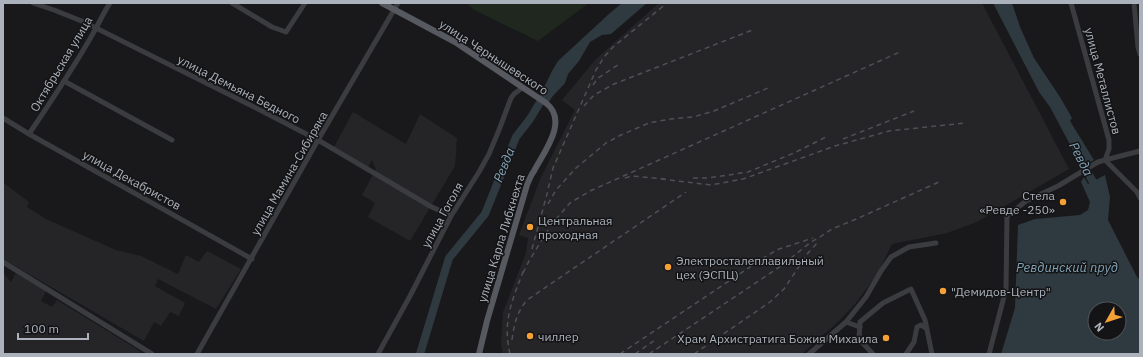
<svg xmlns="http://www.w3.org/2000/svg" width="1143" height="357" font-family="'IBM Plex Sans',sans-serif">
<rect width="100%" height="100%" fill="#19191b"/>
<g fill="#252528">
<path d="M659,3H982L1069,169L977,222L947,233L892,244L877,275L855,304L839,321L802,354H503L501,344L503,312L526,253L528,238L519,235L541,177L575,110L562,100L596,59Z"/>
<path d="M353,112L406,144L420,114L457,138L455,166L410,241L368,217L375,203L362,195L376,169L372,160L368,167L334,147Z"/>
<path d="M3,184H5L29,202L27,207L46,219L116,250L141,256L178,274L186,255L199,262L207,251L241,269L216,309L158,279L155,286L185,303L179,316L170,312L161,326L154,322L144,341L3,259Z"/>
<path d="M3,273L11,282L16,273L46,291L41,301L52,307L57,300L140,351L139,354H3Z"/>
</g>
<path fill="#1f271f" d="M466,3H589L538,41L474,10Z"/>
<g fill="#2e3a40" fill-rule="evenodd">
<path d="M622,3H647L611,34L602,35L590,42L579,61L568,74L565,83L552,97L549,102L540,96L552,71L558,61L610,13Z"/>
<path d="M993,3H1012L1020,27L1034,58L1060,97L1072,118L1070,121L1094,160L1082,167L1050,107L1039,92Z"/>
<path d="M1105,175L1110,197L1108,220L1137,277L1140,280V354H1001L1015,308L1018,225L1035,219L1080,215L1088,210L1090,202L1081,182L1084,177L1088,184ZM1095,309H1119V333H1095Z"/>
</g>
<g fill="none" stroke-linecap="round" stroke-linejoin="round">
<g stroke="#2e3a40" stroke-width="8">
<path d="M1079,157L1093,182L1095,192"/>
<path d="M420,354L449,258L485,214L516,137L530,119L545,94"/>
</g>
<g stroke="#3a3c40" stroke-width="5">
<path d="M33,3L54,10L84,22L252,106L318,140L430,206L451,216"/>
<path d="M232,3L272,27L286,32L305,3"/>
<path d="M1071,3L1109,140V149L1105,160"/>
<path d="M1134,3L1138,47L1140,54"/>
<path d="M64,81L172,140"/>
<path d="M3,118L29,134L252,259"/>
<path d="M29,134C52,100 75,66 95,30C100,21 104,12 110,3"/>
<path d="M1105,160L1137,192L1140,198"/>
<path d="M3,262L152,354"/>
<path d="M846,322L860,327"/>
<path d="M197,354L318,140L398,3"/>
<path d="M378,354L410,296L451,216L479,172L489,154L499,130L511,98L514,94L522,88"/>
<path d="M809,354L846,322L866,297L881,271L891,257L909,247L936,243"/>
<path d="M873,354L859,339L860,322L883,303L911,289L925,320L932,354"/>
<path d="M906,354L914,342L917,327L921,325L926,328"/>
<path d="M989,354L1006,289L1007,216L1026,201L1058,186L1098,162L1105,160L1140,151"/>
</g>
<path stroke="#56595f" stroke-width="6" d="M382,3L455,42L546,103C569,121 544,152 534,171C531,175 529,180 527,185L487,321L479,354"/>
<g stroke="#4d5055" stroke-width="1.5" stroke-dasharray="5 4" stroke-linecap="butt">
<path d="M593,85L598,78L621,63"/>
<path d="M584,106L594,95L614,84L755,29"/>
<path d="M843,139L914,111"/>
<path d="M625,178L632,176L665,179"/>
<path d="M693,178H708L748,172L794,153L826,137"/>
<path d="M661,179L711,185L743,179L835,146L889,131L965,123"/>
<path d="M548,204L556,190L576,168L606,143L621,135L649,123L670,119L693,117L714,111L768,88"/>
<path d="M532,249L547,194L553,168L596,70L604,57L613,47L667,3"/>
<path d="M523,273L529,261L551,225L570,203L590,191L902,51"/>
<path d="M512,340C514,324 517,312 527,300L686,192"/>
<path d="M510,354C502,320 513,298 525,267"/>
<path d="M620,354L768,255L779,249L813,238"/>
<path d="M635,354L655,340"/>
<path d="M649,354L781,266L811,242L820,237L832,229L854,220L939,182"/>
<path d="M694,354L770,302L784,289L808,253L818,242"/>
</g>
</g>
<g fill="#f6a136" stroke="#141416" stroke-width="1.5">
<circle cx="1063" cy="202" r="4"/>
<circle cx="530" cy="227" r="4"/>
<circle cx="668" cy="267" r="4"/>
<circle cx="943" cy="291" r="4"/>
<circle cx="530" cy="336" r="4"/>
<circle cx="886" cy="338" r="4"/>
</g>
<g text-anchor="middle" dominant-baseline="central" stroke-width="3" stroke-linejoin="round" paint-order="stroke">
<g font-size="12" fill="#abb2bb" stroke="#141416">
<text transform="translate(494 57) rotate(33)">улица Чернышевского</text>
<text transform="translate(61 64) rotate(-59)">Октябрьская улица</text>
<text transform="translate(1103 81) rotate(75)">улица Металлистов</text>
<text transform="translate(239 89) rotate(27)">улица Демьяна Бедного</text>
<text transform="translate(289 173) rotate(-60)">улица Мамина-Сибиряка</text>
<text transform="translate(132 180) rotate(29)">улица Декабристов</text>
<text transform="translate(442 215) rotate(-61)">улица Гоголя</text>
<text transform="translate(501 238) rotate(-73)">улица Карла Либкнехта</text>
</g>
<g font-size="12" fill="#abb2bb" stroke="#141416" text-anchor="start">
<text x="1055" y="195" text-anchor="end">Стела<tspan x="1055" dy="14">«Ревде -250»</tspan></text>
<text x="538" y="220">Центральная<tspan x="538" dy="14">проходная</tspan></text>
<text x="676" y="260">Электросталеплавильный<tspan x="676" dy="14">цех (ЭСПЦ)</tspan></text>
<text x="951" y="291">"Демидов-Центр"</text>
<text x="538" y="336">чиллер</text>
<text x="878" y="338" text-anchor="end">Храм Архистратига Божия Михаила</text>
</g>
<g font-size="13" font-style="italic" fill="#82a3b6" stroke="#141416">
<text transform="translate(1081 159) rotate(63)">Ревда</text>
<text transform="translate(504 165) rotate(-68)">Ревда</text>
<text x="1067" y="267">Ревдинский пруд</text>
</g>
</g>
<rect width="1143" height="357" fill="none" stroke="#abb2bb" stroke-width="8"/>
<g transform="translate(1107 321) rotate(231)"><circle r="19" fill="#141416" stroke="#505358"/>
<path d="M0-3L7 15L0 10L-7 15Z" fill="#f6a136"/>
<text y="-6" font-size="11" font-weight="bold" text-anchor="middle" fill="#abb2bb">N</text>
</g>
<path d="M18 333v6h70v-6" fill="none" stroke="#abb2bb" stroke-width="2"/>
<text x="24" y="333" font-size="12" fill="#abb2bb" stroke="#141416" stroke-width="3" paint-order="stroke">100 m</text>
</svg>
